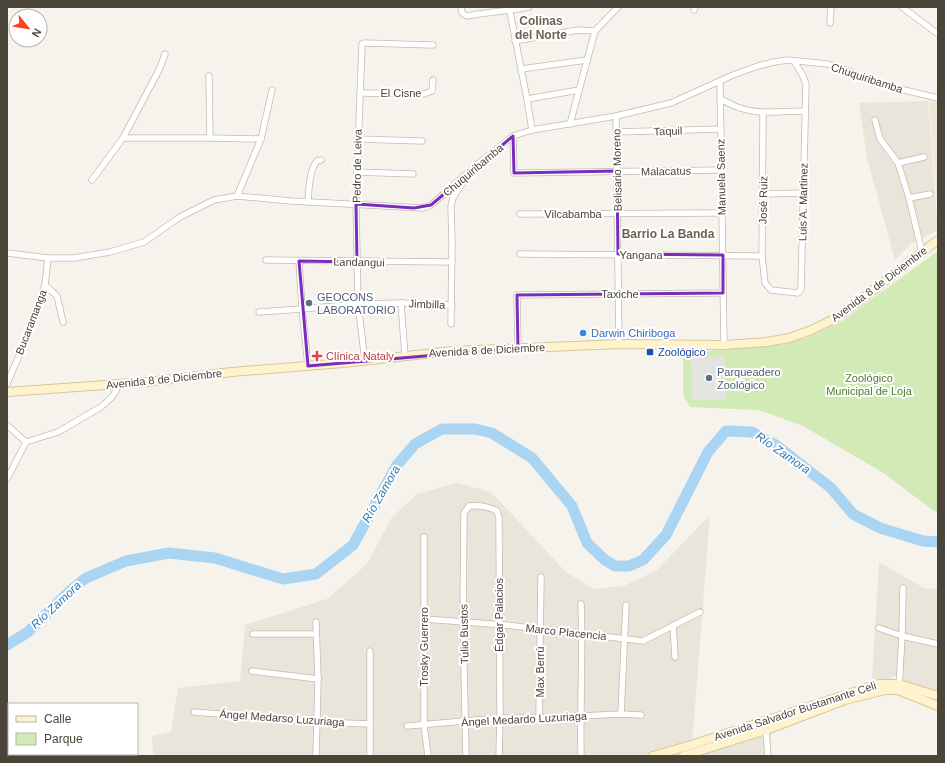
<svg xmlns="http://www.w3.org/2000/svg" width="945" height="763" font-family="Arial,sans-serif">
<rect width="100%" height="100%" fill="#f6f3ec"/>
<g fill="#eae5da">
<path d="M928,101L938,230L923,238L912,243L895,260L867,158L859,103Z"/>
<path d="M457,483L491,492L565,571L593,589L624,586L657,570L710,515L692,745L771,722V756H153L152,736L171,732L178,688L240,681L245,625L327,599L367,564L392,517L417,494Z"/>
<path d="M879,562L924,588L938,589V693L904,682L902,678L893,676L888,679H872Z"/>
</g>
<path fill="#efe8d6" d="M929,101L938,102V215Z"/>
<path fill="#d2eab5" d="M938,251V512L934,511L882,472L803,426L759,410L690,407L683,395V353L782,345L809,337L842,321Z"/>
<path fill="#e5e3e0" d="M725,356L726,399L692,400L691,358Z"/>
<g fill="none" stroke-linecap="round" stroke-linejoin="round">
<path stroke="#a9d4f2" stroke-width="11" d="M7,645L28,632L71,590L86,578L126,561L169,553L215,558L283,579L316,574L353,545L397,465L415,444L442,429H475L492,433L532,458L572,506L587,543L605,560L615,566H629L643,560L666,535L708,452L726,431L752,432L776,445L831,488L853,514L880,528L923,541L938,542"/>
<g stroke="#c2bbae" stroke-width="7">
<g id="minor">
<path d="M461,7L462,13L467,16C488,12 509,11 529,7"/>
<path d="M509,7L527,99L532,130"/>
<path d="M902,7L938,34"/>
<path d="M694,10L695,7"/>
<path d="M830,23L831,7"/>
<path d="M515,41L578,30L595,31"/>
<path d="M521,69L587,60"/>
<path d="M720,81L724,345"/>
<path d="M360,93L424,94L432,91L433,80"/>
<path d="M527,99L579,90"/>
<path d="M720,99C727,102 733,106 740,108C760,115 783,111 805,111"/>
<path d="M763,113L762,256L765,283L771,290L798,293L801,289L806,84L803,76L794,61"/>
<path d="M616,116L619,344"/>
<path d="M875,120L880,139L898,163L909,198L922,252"/>
<path d="M570,124L595,31L618,7"/>
<path d="M616,132L721,129"/>
<path d="M513,136L514,173L721,170"/>
<path d="M123,138L160,68L165,54"/>
<path d="M210,138L261,139"/>
<path d="M357,139L422,141"/>
<path d="M898,163L924,157"/>
<path d="M357,172L413,174"/>
<path d="M92,180L123,138H210L209,76"/>
<path d="M763,194L803,193"/>
<path d="M237,196L261,139L272,90"/>
<path d="M909,198L930,194"/>
<path d="M308,202C309,189 309,171 317,161L321,160"/>
<path d="M520,214L722,213"/>
<path d="M7,253L48,258H74L110,252L144,242L180,217L214,200L237,196L291,201L423,208L431,205L438,199L474,167L513,136L532,130L616,116L671,103L733,75L758,66L774,62L788,60L828,64L846,70L887,86L938,98"/>
<path d="M520,254L762,256"/>
<path d="M266,260L452,262"/>
<path d="M299,261L302,309L308,366"/>
<path d="M45,285L57,296L63,322"/>
<path d="M401,303L405,356"/>
<path d="M259,312L302,309L358,304L401,303L452,305"/>
<path d="M451,324L452,244L451,206L453,198L465,179"/>
<path d="M518,348L517,295L723,293"/>
<path d="M365,361L358,304L356,204L362,44L364,43L433,45"/>
<path d="M7,384L21,351L45,285L48,258"/>
<path d="M7,425L26,442"/>
<path d="M7,479L26,442L58,432L101,407L112,397L116,391L117,384"/>
<path d="M424,537V725L428,756"/>
<path d="M424,619L505,625L643,641L700,612"/>
<path d="M316,622L318,679L316,756"/>
<path d="M673,625L675,657"/>
<path d="M879,628L902,636L903,588"/>
<path d="M253,634H316"/>
<path d="M370,651V756"/>
<path d="M252,671L318,679"/>
<path d="M899,687L902,636L938,644"/>
<path d="M194,712L318,722L370,724"/>
<path d="M621,714L626,605"/>
<path d="M539,718L541,577"/>
<path d="M407,726L500,718H539L621,714L641,715"/>
<path d="M766,730L768,756"/>
<path d="M466,756L463,621L464,513L469,506C479,505 488,506 497,511L499,518L500,718L499,756"/>
<path d="M581,756C580,705 583,655 581,604"/>
</g>
</g>
<g stroke="#d6c79b" stroke-width="10">
<g id="secondary">
<path d="M7,392L147,382L232,372L343,363L452,351L619,344L724,345L767,342L789,338L809,331L834,319L854,305L938,240"/>
<path d="M653,756L691,745L879,684H899L938,696"/>
<path d="M683,756L766,730L845,700L885,690H898L938,706"/>
</g>
</g>
<use href="#minor" stroke="#fff" stroke-width="5.5"/>
<use href="#secondary" stroke="#fff3cd" stroke-width="8"/>
</g>
<path fill="none" stroke="#7b2cbf" stroke-width="3" stroke-linejoin="round" d="M513,136L514,173L617,171L618,254L723,255V293L517,295L518,348L308,366L299,261L357,262L356,204L414,208L431,205Z"/>
<g fill="#5c6f8a" stroke="#fff" stroke-width="1.5">
<circle cx="309" cy="303" r="4"/>
<circle cx="709" cy="378" r="4"/>
</g>
<circle fill="#3f7fe0" stroke="#fff" stroke-width="1.5" cx="583" cy="333" r="4"/>
<rect fill="#1a4fb4" stroke="#fff" stroke-width="1.5" x="646" y="348" width="8" height="8" rx="2"/>
<path fill="#e0444e" stroke="#fff" stroke-width="1.5" d="M315 350h4v4h4v4h-4v4h-4v-4h-4v-4h4z"/>
<g text-anchor="middle" dominant-baseline="central" stroke-width="4" stroke-linejoin="round" paint-order="stroke">
<g font-size="11" fill="#4b4439" stroke="#fff">
<text transform="translate(867 78) rotate(18)">Chuquiribamba</text>
<text x="401" y="93">El Cisne</text>
<text transform="translate(668 131) rotate(-2)">Taquil</text>
<text transform="translate(357 166) rotate(-89)">Pedro de Leiva</text>
<text transform="translate(473 170) rotate(-40)">Chuquiribamba</text>
<text transform="translate(617 170) rotate(-91)">Belisario Moreno</text>
<text transform="translate(666 171) rotate(-1)">Malacatus</text>
<text transform="translate(721 177) rotate(-91)">Manuela Saenz</text>
<text transform="translate(763 200) rotate(-89)">José Ruiz</text>
<text transform="translate(803 202) rotate(-89)">Luis A. Martinez</text>
<text x="573" y="214">Vilcabamba</text>
<text x="641" y="255">Yangana</text>
<text transform="translate(359 262) rotate(1)">Landangui</text>
<text transform="translate(879 284) rotate(-37)">Avenida 8 de Diciembre</text>
<text x="620" y="294">Taxiche</text>
<text transform="translate(427 304) rotate(2)">Jimbilla</text>
<text transform="translate(31 322) rotate(-69)">Bucaramanga</text>
<text transform="translate(487 350) rotate(-3)">Avenida 8 de Diciembre</text>
<text transform="translate(164 379) rotate(-6)">Avenida 8 de Diciembre</text>
<text transform="translate(499 615) rotate(-90)">Édgar Palacios</text>
<text transform="translate(566 632) rotate(6)">Marco Placencia</text>
<text transform="translate(464 634) rotate(-91)">Tulio Bustos</text>
<text transform="translate(424 647) rotate(-90)">Trosky Guerrero</text>
<text transform="translate(540 672) rotate(-90)">Max Berrú</text>
<text transform="translate(795 711) rotate(-18)">Avenida Salvador Bustamante Celi</text>
<text transform="translate(282 718) rotate(4)">Ángel Medarso Luzuriaga</text>
<text transform="translate(524 719) rotate(-3)">Ángel Medardo Luzuriaga</text>
</g>
<g font-size="11" fill="#4e5e75" stroke="#fff" text-anchor="start">
<text x="317" y="297">GEOCONS<tspan x="317" dy="13">LABORATORIO</tspan></text>
<text x="717" y="372">Parqueadero<tspan x="717" dy="13">Zoológico</tspan></text>
</g>
<g font-size="11" fill="#366cbe" stroke="#fff" text-anchor="start">
<text x="591" y="333">Darwin Chiriboga</text>
</g>
<g font-size="11" fill="#164399" stroke="#fff" text-anchor="start">
<text x="658" y="352">Zoológico</text>
</g>
<g font-size="11" fill="#be3a42" stroke="#fff" text-anchor="start">
<text x="326" y="356">Clínica Nataly</text>
</g>
<g font-size="11" fill="#4a7f2a" stroke="#fff">
<text x="869" y="378">Zoológico<tspan x="869" dy="13">Municipal de Loja</tspan></text>
</g>
<g font-size="12" font-weight="bold" fill="#6e6250" stroke="#fff">
<text x="541" y="21">Colinas<tspan x="541" dy="14">del Norte</tspan></text>
<text x="668" y="234">Barrio La Banda</text>
</g>
<g font-size="12" font-style="italic" fill="#2e7ab2" stroke="#fff">
<text transform="translate(783 453) rotate(35)">Río Zamora</text>
<text transform="translate(381 494) rotate(-60)">Río Zamora</text>
<text transform="translate(56 605) rotate(-43)">Río Zamora</text>
</g>
</g>
<rect width="945" height="763" fill="none" stroke="#4b4439" stroke-width="16"/>
<rect x="8" y="703" width="130" height="52" fill="#ffffff" stroke="#b7b4b0"/>
<rect x="16" y="716" width="20" height="6" fill="#fff3cd" stroke="#b7b4b0"/>
<text x="44" y="723" font-size="12" fill="#4b4439">Calle</text>
<rect x="16" y="733" width="20" height="12" fill="#d2eab5" stroke="#b7b4b0"/>
<text x="44" y="743" font-size="12" fill="#4b4439">Parque</text>
<g transform="translate(28 28) rotate(120)"><circle r="19" fill="#ffffff" stroke="#b7b4b0"/>
<path d="M0-3L7 15L0 10L-7 15Z" fill="#fc3f1d"/>
<text y="-6" font-size="11" font-weight="bold" text-anchor="middle" fill="#4b4439">N</text>
</g>
</svg>
